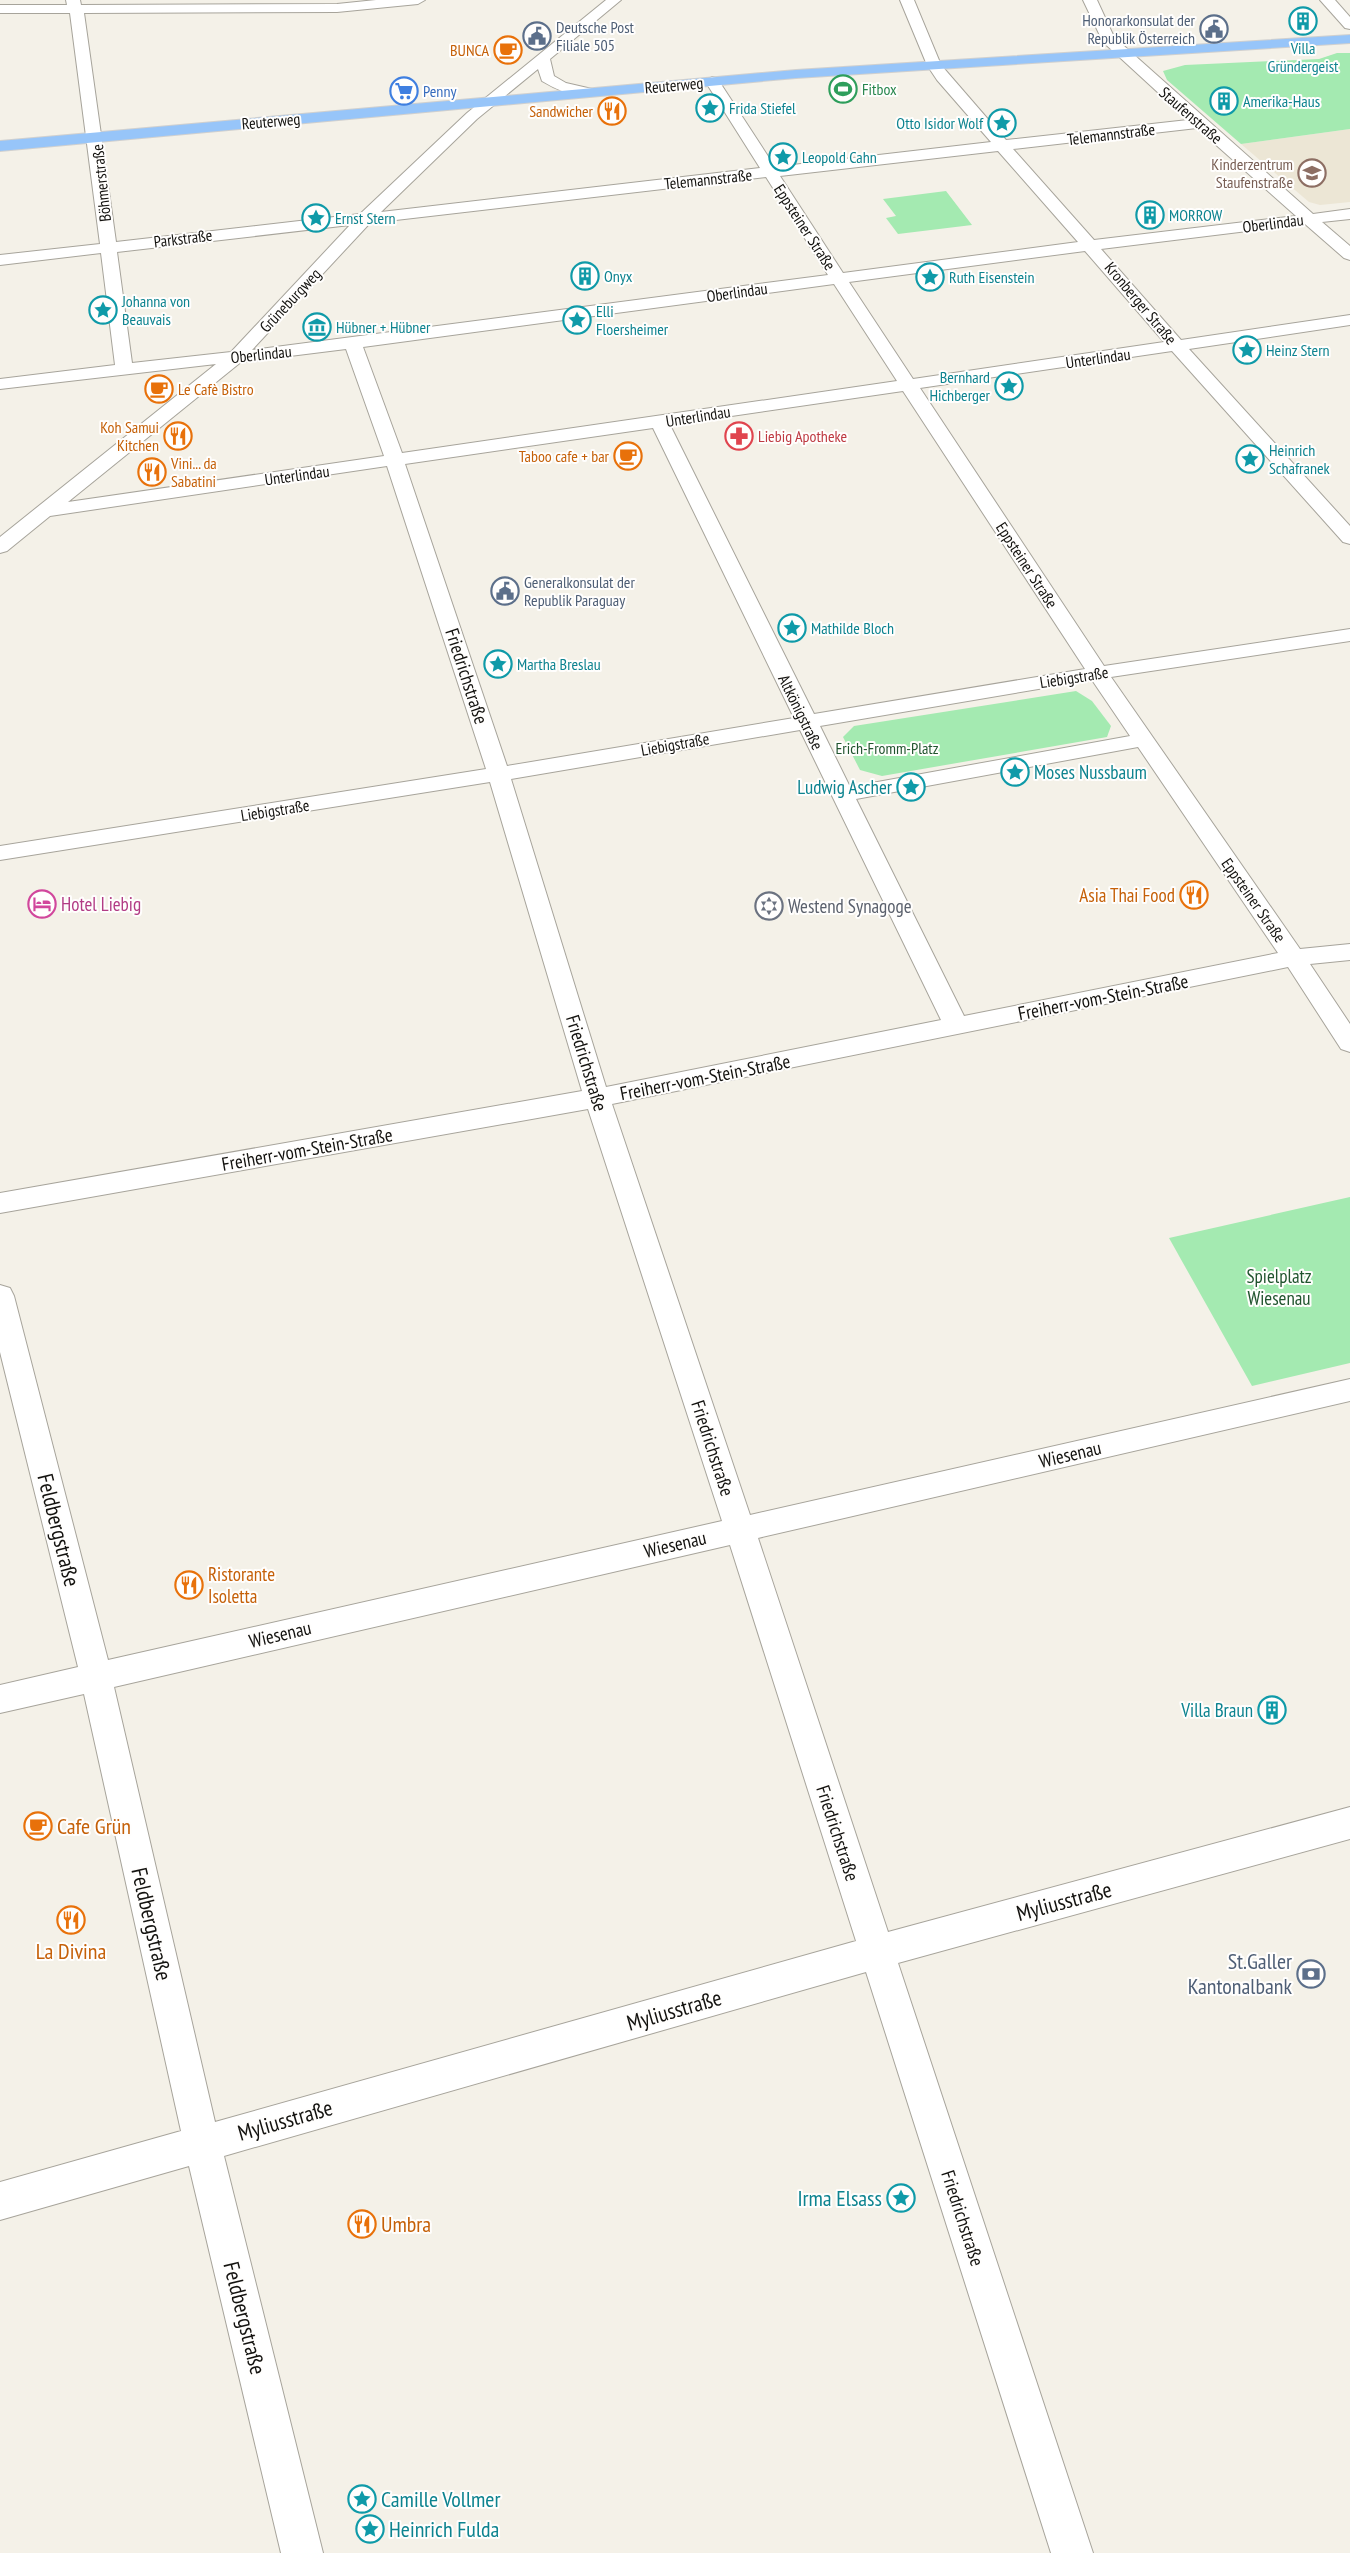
<svg xmlns="http://www.w3.org/2000/svg" width="1350" height="2553" font-family="'PT Sans Narrow',sans-serif">
<rect width="100%" height="100%" fill="#f4f1e8"/>
<path fill="#ece6d5" d="M1350,129V202L1320,205L1309,202L1241,144Z"/>
<g fill="#a4eab1">
<path d="M1337,53H1350V129L1241,144L1167,80L1163,71L1185,65L1319,59Z"/>
<path d="M946,191L972,225L898,234L886,218L896,216L883,199Z"/>
<path d="M1076,691L1092,701L1111,726L1107,737L882,776L860,770L843,737L854,726Z"/>
<path d="M1350,1197V1363L1252,1386L1169,1238Z"/>
</g>
<g fill="none" stroke-linecap="round" stroke-linejoin="round">
<g stroke="#a7a49b" stroke-width="2">
<g id="street">
<path d="M66,0H80L81,5L337,4L376,0H425L418,4L337,12L84,13L116,242L360,214L467,113L606,0H621L550,59L554,76L566,83L592,89L594,92L592,95C577,99 555,89 542,81L538,69L477,119L381,212L760,168L705,81L712,77L717,78L775,167L991,142L937,80L927,65L900,0H914L941,65L1006,140L1188,120L1103,42L1083,0H1097L1114,37L1313,214L1350,209V219L1322,222L1350,246V260L1344,258L1305,224L1101,249L1181,340L1350,315V325L1189,349L1350,526V544L1343,542L1172,351L920,388L1104,666L1350,629V641L1111,677L1300,949L1350,944V960L1310,964L1350,1024V1052L1341,1049L1288,967L612,1104L750,1515L1350,1379V1401L758,1538L888,1932L1350,1807V1839L898,1963L1093,2553H1051L866,1972L224,2156L323,2553H281L189,2166L0,2220V2182L181,2131L84,1694L0,1713V1685L78,1667L0,1352V1285L10,1288L14,1296L108,1660L722,1521L588,1109L0,1213V1193L582,1091L490,782L0,860V846L486,769L387,466L50,516L7,551L0,553V537L216,364L0,389V379L115,365L101,253L0,265V255L100,244L70,13H0V5H67ZM1197,128L1296,216L1094,240L1013,149ZM998,151L1078,242L843,273L780,176ZM766,177L828,275L252,350L370,223ZM350,225L231,352L132,363L117,252ZM1085,251L1164,342L913,379L849,282ZM834,284L897,381L402,453L363,347ZM346,349L384,456L68,502L241,362ZM903,391L1085,669L814,714L670,425ZM653,428L794,718L507,766L405,464ZM1092,680L1130,736L850,787L820,726ZM800,730L941,1020L606,1087L511,779ZM1138,747L1278,953L964,1016L856,799ZM730,1545L856,1941L215,2122L114,1687Z"/>
<path d="M1320,0H1335L1350,17V29L1345,28Z"/>
</g>
</g>
<g stroke="#d0d0cf" stroke-width="2">
<path id="primary" d="M1350,35V43L796,78L0,151V141L796,70Z"/>
</g>
<use href="#street" fill="#fff" fill-rule="evenodd"/>
<use href="#primary" fill="#97c5f9" fill-rule="evenodd"/>
</g>
<defs>
<g id="building-ring" transform="scale(1.4375)"><circle r="9.5" fill="#fffefd" stroke="#0f9aa8" stroke-width="1.5"/><path d="M-4-6H4V6H1V3H-1V6H-4ZM-2.5-4.3h1.7v1.8h-1.7ZM.8-4.3h1.7v1.8H.8ZM-2.5-1h1.7V.8h-1.7ZM.8-1h1.7V.8H.8Z" fill="#0f9aa8"/></g>
<g id="civic-ring" transform="scale(1.4375)"><circle r="9.5" fill="#fffefd" stroke="#5c6f8a" stroke-width="1.5"/><path d="M-.6-6.5H3V-4.5H.6V-3L4-1V1h2V6H-6V1h2V-1L-.6-3ZM-1.2 2.5V6h2.4V2.5Z" fill="#5c6f8a"/></g>
<g id="cafe-ring" transform="scale(1.4375)"><circle r="9.5" fill="#fffefd" stroke="#e8710a" stroke-width="1.5"/><path d="M-5.5-4.5H6V0H3Q3 3.5 0 3.5H-2.5Q-5.5 3.5-5.5 0ZM3-3.2v2h1.7v-2ZM-6 4.5H4V6H-6Z" fill="#e8710a"/></g>
<g id="stadium-ring" transform="scale(1.4375)"><circle r="9.5" fill="#fffefd" stroke="#2e9e5b" stroke-width="1.5"/><path d="M0-5a6.5 5 0 1 0 0 10a6.5 5 0 1 0 0-10ZM-3.5-1.8h7v3.6h-7Z" fill="#2e9e5b"/></g>
<g id="supermarket-ring" transform="scale(1.4375)"><circle r="9.5" fill="#fffefd" stroke="#3f7fe0" stroke-width="1.5"/><path d="M-6-5.5h2.5l.6 2H6L4.5 2H-2.5L-4.4-4H-6ZM-1.5 3.2a1.3 1.3 0 1 0 .1 0ZM3 3.2a1.3 1.3 0 1 0 .1 0Z" fill="#3f7fe0"/></g>
<g id="sight-ring" transform="scale(1.4375)"><circle r="9.5" fill="#fffefd" stroke="#0f9aa8" stroke-width="1.5"/><path d="M0-6L1.8-2.2L6-1.7L2.9 1.2L3.7 5.4L0 3.3L-3.7 5.4L-2.9 1.2L-6-1.7L-1.8-2.2Z" fill="#0f9aa8"/></g>
<g id="restaurant-ring" transform="scale(1.4375)"><circle r="9.5" fill="#fffefd" stroke="#e8710a" stroke-width="1.5"/><path d="M-5-6h1v4h1v-4h1v4h1v-4h1v5L-1.5 .5V6h-2V.5L-5-1ZM5-6V6H3V1.5H1.5Q1.5-4 5-6Z" fill="#e8710a"/></g>
<g id="school-ring" transform="scale(1.4375)"><circle r="9.5" fill="#fffefd" stroke="#8d6e63" stroke-width="1.5"/><path d="M0-5L7-2L0 1L-7-2ZM-4 1L0 2.5L4 1V4Q0 6-4 4Z" fill="#8d6e63"/></g>
<g id="museum-ring" transform="scale(1.4375)"><circle r="9.5" fill="#fffefd" stroke="#0f9aa8" stroke-width="1.5"/><path d="M0-6L6-3V-2H-6V-3ZM-5-1h2V3h-2ZM-1-1h2V3h-2ZM3-1h2V3H3ZM-6 4H6V6H-6Z" fill="#0f9aa8"/></g>
<g id="pharmacy-ring" transform="scale(1.4375)"><circle r="9.5" fill="#fffefd" stroke="#e0444e" stroke-width="1.5"/><path d="M-2-6h4v4h4v4h-4v4h-4v-4h-4v-4h4Z" fill="#e0444e"/></g>
<g id="hotel-ring" transform="scale(1.4375)"><circle r="9.5" fill="#fffefd" stroke="#d1479c" stroke-width="1.5"/><path d="M-6-4.5h1.5V1H6V5H4.5V3h-9V5H-6ZM-4 0a1.8 1.8 0 1 1 3.6 0ZM.5 0V-2.5h3Q6-2.5 6 0Z" fill="#d1479c"/></g>
<g id="synagogue-ring" transform="scale(1.4375)"><circle r="9.5" fill="#fffefd" stroke="#6b7280" stroke-width="1.5"/><path d="M0-6.5L5.6 3.2H-5.6ZM0 6.5L5.6-3.2H-5.6Z" fill="#6b7280"/></g>
<g id="bank-ring" transform="scale(1.4375)"><circle r="9.5" fill="#fffefd" stroke="#5c6f8a" stroke-width="1.5"/><path d="M-6-4H6V4H-6ZM0-2.3a2.3 2.3 0 1 0 0 4.6a2.3 2.3 0 1 0 0-4.6Z" fill="#5c6f8a"/></g>
</defs>
<g fill-rule="evenodd">
<use href="#building-ring" x="1303" y="21"/>
<use href="#civic-ring" x="1214" y="29"/>
<use href="#civic-ring" x="537" y="36"/>
<use href="#cafe-ring" x="508" y="50"/>
<use href="#stadium-ring" x="843" y="89"/>
<use href="#supermarket-ring" x="404" y="91"/>
<use href="#building-ring" x="1224" y="101"/>
<use href="#sight-ring" x="710" y="108"/>
<use href="#restaurant-ring" x="612" y="111"/>
<use href="#sight-ring" x="1002" y="123"/>
<use href="#sight-ring" x="783" y="157"/>
<use href="#school-ring" x="1312" y="173"/>
<use href="#building-ring" x="1150" y="215"/>
<use href="#sight-ring" x="316" y="218"/>
<use href="#building-ring" x="585" y="276"/>
<use href="#sight-ring" x="930" y="277"/>
<use href="#sight-ring" x="103" y="310"/>
<use href="#sight-ring" x="577" y="320"/>
<use href="#museum-ring" x="317" y="327"/>
<use href="#sight-ring" x="1247" y="350"/>
<use href="#sight-ring" x="1009" y="386"/>
<use href="#cafe-ring" x="159" y="389"/>
<use href="#restaurant-ring" x="178" y="436"/>
<use href="#pharmacy-ring" x="739" y="436"/>
<use href="#cafe-ring" x="628" y="456"/>
<use href="#sight-ring" x="1250" y="459"/>
<use href="#restaurant-ring" x="152" y="472"/>
<use href="#civic-ring" x="505" y="591"/>
<use href="#sight-ring" x="792" y="628"/>
<use href="#sight-ring" x="498" y="664"/>
<use href="#sight-ring" x="1015" y="772"/>
<use href="#sight-ring" x="911" y="787"/>
<use href="#restaurant-ring" x="1194" y="895"/>
<use href="#hotel-ring" x="42" y="904"/>
<use href="#synagogue-ring" x="769" y="906"/>
<use href="#restaurant-ring" x="189" y="1585"/>
<use href="#building-ring" x="1272" y="1710"/>
<use href="#cafe-ring" x="38" y="1826"/>
<use href="#restaurant-ring" x="71" y="1920"/>
<use href="#bank-ring" x="1311" y="1974"/>
<use href="#sight-ring" x="901" y="2198"/>
<use href="#restaurant-ring" x="362" y="2224"/>
<use href="#sight-ring" x="362" y="2499"/>
<use href="#sight-ring" x="370" y="2529"/>
</g>
<g text-anchor="middle" dominant-baseline="central" stroke-width="4" stroke-linejoin="round" paint-order="stroke">
<g font-size="16" fill="#4e5e75" stroke="#fffefd" text-anchor="start">
<text x="1195" y="20" text-anchor="end">Honorarkonsulat der<tspan x="1195" dy="18">Republik Österreich</tspan></text>
<text x="556" y="27">Deutsche Post<tspan x="556" dy="18">Filiale 505</tspan></text>
<text x="524" y="582">Generalkonsulat der<tspan x="524" dy="18">Republik Paraguay</tspan></text>
</g>
<g font-size="16" fill="#0d838f" stroke="#fffefd" text-anchor="start">
<text x="1303" y="48" text-anchor="middle">Villa<tspan x="1303" dy="18">Gründergeist</tspan></text>
<text x="1243" y="101">Amerika-Haus</text>
<text x="729" y="108">Frida Stiefel</text>
<text x="983" y="123" text-anchor="end">Otto Isidor Wolf</text>
<text x="802" y="157">Leopold Cahn</text>
<text x="1169" y="215">MORROW</text>
<text x="335" y="218">Ernst Stern</text>
<text x="604" y="276">Onyx</text>
<text x="949" y="277">Ruth Eisenstein</text>
<text x="122" y="301">Johanna von<tspan x="122" dy="18">Beauvais</tspan></text>
<text x="596" y="311">Elli<tspan x="596" dy="18">Floersheimer</tspan></text>
<text x="336" y="327">Hübner + Hübner</text>
<text x="1266" y="350">Heinz Stern</text>
<text x="990" y="377" text-anchor="end">Bernhard<tspan x="990" dy="18">Hichberger</tspan></text>
<text x="1269" y="450">Heinrich<tspan x="1269" dy="18">Schafranek</tspan></text>
<text x="811" y="628">Mathilde Bloch</text>
<text x="517" y="664">Martha Breslau</text>
</g>
<g font-size="16" fill="#c56008" stroke="#fffefd" text-anchor="end">
<text x="489" y="50">BUNCA</text>
<text x="593" y="111">Sandwicher</text>
<text x="178" y="389" text-anchor="start">Le Cafè Bistro</text>
<text x="159" y="427">Koh Samui<tspan x="159" dy="18">Kitchen</tspan></text>
<text x="609" y="456">Taboo cafe + bar</text>
<text x="171" y="463" text-anchor="start">Vini... da<tspan x="171" dy="18">Sabatini</tspan></text>
</g>
<g font-size="16" fill="#13120f" stroke="#fffefd">
<text transform="translate(674 85) rotate(-5)">Reuterweg</text>
<text transform="translate(1191 115) rotate(41)">Staufenstraße</text>
<text transform="translate(271 121) rotate(-5)">Reuterweg</text>
<text transform="translate(1111 134) rotate(-7)">Telemannstraße</text>
<text transform="translate(708 179) rotate(-6)">Telemannstraße</text>
<text transform="translate(101 183) rotate(-96)">Böhmerstraße</text>
<text transform="translate(1273 223) rotate(-7)">Oberlindau</text>
<text transform="translate(805 227) rotate(57)">Eppsteiner Straße</text>
<text transform="translate(183 238) rotate(-7)">Parkstraße</text>
<text transform="translate(737 292) rotate(-8)">Oberlindau</text>
<text transform="translate(290 300) rotate(-47)">Grüneburgweg</text>
<text transform="translate(1141 303) rotate(50)">Kronberger Straße</text>
<text transform="translate(261 354) rotate(-6)">Oberlindau</text>
<text transform="translate(1098 358) rotate(-8)">Unterlindau</text>
<text transform="translate(698 416) rotate(-9)">Unterlindau</text>
<text transform="translate(297 475) rotate(-8)">Unterlindau</text>
<text transform="translate(1027 565) rotate(57)">Eppsteiner Straße</text>
<text transform="translate(1074 677) rotate(-9)">Liebigstraße</text>
<text transform="translate(801 712) rotate(64)">Altkönigstraße</text>
<text transform="translate(675 744) rotate(-10)">Liebigstraße</text>
<text transform="translate(275 810) rotate(-9)">Liebigstraße</text>
<text transform="translate(1254 900) rotate(55)">Eppsteiner Straße</text>
</g>
<g font-size="16" fill="#27864d" stroke="#fffefd" text-anchor="start">
<text x="862" y="89">Fitbox</text>
</g>
<g font-size="16" fill="#366cbe" stroke="#fffefd" text-anchor="start">
<text x="423" y="91">Penny</text>
</g>
<g font-size="16" fill="#785e54" stroke="#fffefd" text-anchor="end">
<text x="1293" y="164">Kinderzentrum<tspan x="1293" dy="18">Staufenstraße</tspan></text>
</g>
<g font-size="16" fill="#be3a42" stroke="#fffefd" text-anchor="start">
<text x="758" y="436">Liebig Apotheke</text>
</g>
<g font-size="16" fill="#20542e" stroke="#fffefd">
<text x="887" y="748">Erich-Fromm-Platz</text>
</g>
<g font-size="19" fill="#13120f" stroke="#fffefd">
<text transform="translate(467 676) rotate(72)">Friedrichstraße</text>
<text transform="translate(1103 997) rotate(-11)">Freiherr-vom-Stein-Straße</text>
<text transform="translate(587 1063) rotate(73)">Friedrichstraße</text>
<text transform="translate(705 1077) rotate(-11)">Freiherr-vom-Stein-Straße</text>
<text transform="translate(307 1149) rotate(-10)">Freiherr-vom-Stein-Straße</text>
<text transform="translate(713 1448) rotate(72)">Friedrichstraße</text>
<text transform="translate(1070 1454) rotate(-13)">Wiesenau</text>
<text transform="translate(675 1544) rotate(-13)">Wiesenau</text>
<text transform="translate(280 1634) rotate(-13)">Wiesenau</text>
<text transform="translate(838 1833) rotate(72)">Friedrichstraße</text>
<text transform="translate(963 2218) rotate(72)">Friedrichstraße</text>
</g>
<g font-size="19" fill="#0d838f" stroke="#fffefd" text-anchor="end">
<text x="1034" y="772" text-anchor="start">Moses Nussbaum</text>
<text x="892" y="787">Ludwig Ascher</text>
<text x="1253" y="1710">Villa Braun</text>
</g>
<g font-size="19" fill="#c56008" stroke="#fffefd" text-anchor="end">
<text x="1175" y="895">Asia Thai Food</text>
<text x="208" y="1574" text-anchor="start">Ristorante<tspan x="208" dy="22">Isoletta</tspan></text>
</g>
<g font-size="19" fill="#b23c85" stroke="#fffefd" text-anchor="start">
<text x="61" y="904">Hotel Liebig</text>
</g>
<g font-size="19" fill="#5b616d" stroke="#fffefd" text-anchor="start">
<text x="788" y="906">Westend Synagoge</text>
</g>
<g font-size="19" fill="#20542e" stroke="#fffefd">
<text x="1279" y="1276">Spielplatz<tspan x="1279" dy="22">Wiesenau</tspan></text>
</g>
<g font-size="22" fill="#13120f" stroke="#fffefd">
<text transform="translate(59 1530) rotate(76)">Feldbergstraße</text>
<text transform="translate(1064 1901) rotate(-15)">Myliusstraße</text>
<text transform="translate(152 1924) rotate(77)">Feldbergstraße</text>
<text transform="translate(674 2010) rotate(-16)">Myliusstraße</text>
<text transform="translate(285 2120) rotate(-16)">Myliusstraße</text>
<text transform="translate(245 2318) rotate(76)">Feldbergstraße</text>
</g>
<g font-size="22" fill="#c56008" stroke="#fffefd" text-anchor="start">
<text x="57" y="1826">Cafe Grün</text>
<text x="71" y="1951" text-anchor="middle">La Divina</text>
<text x="381" y="2224">Umbra</text>
</g>
<g font-size="22" fill="#4e5e75" stroke="#fffefd" text-anchor="end">
<text x="1292" y="1961">St.Galler<tspan x="1292" dy="25">Kantonalbank</tspan></text>
</g>
<g font-size="22" fill="#0d838f" stroke="#fffefd" text-anchor="start">
<text x="882" y="2198" text-anchor="end">Irma Elsass</text>
<text x="381" y="2499">Camille Vollmer</text>
<text x="389" y="2529">Heinrich Fulda</text>
</g>
</g>
</svg>
